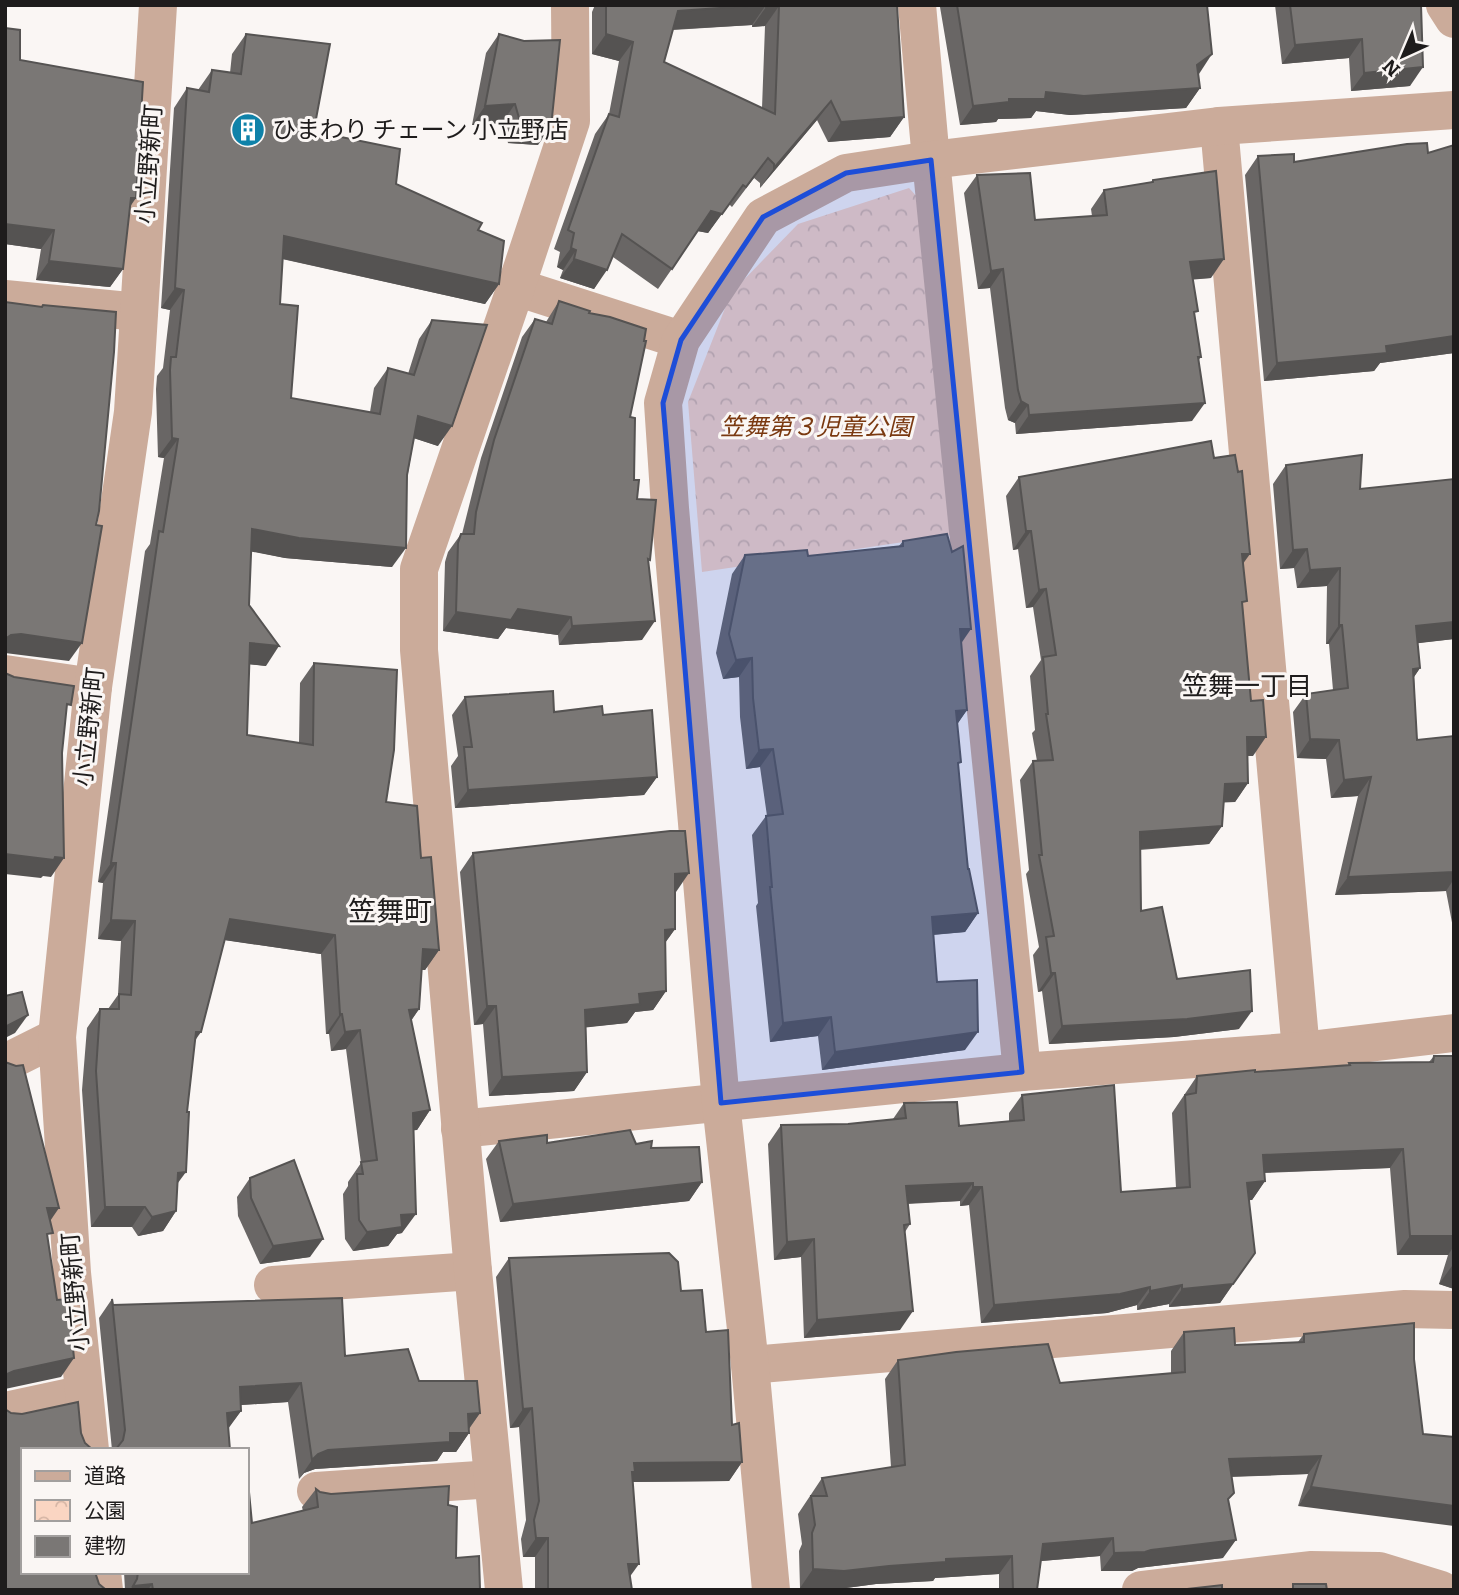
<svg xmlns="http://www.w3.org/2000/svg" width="1459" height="1595" font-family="Bitter,'Noto Sans JP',serif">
<defs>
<pattern id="park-crowns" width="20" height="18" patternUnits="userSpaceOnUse" patternTransform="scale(1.75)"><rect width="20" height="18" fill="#fad5c2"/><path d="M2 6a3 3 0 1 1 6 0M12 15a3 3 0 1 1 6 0" fill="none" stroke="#d6b6a6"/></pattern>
</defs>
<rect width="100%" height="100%" fill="#faf6f4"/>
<path fill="url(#park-crowns)" d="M909,188L920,200L951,535L702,572L688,402L731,293L798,224Z"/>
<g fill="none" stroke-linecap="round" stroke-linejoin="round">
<g stroke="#cbab9a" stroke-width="38">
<path d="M917,5L931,160L1022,1072"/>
<path d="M1445,5L1454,19"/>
<path d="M1219,126L1301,1051"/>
<path d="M516,287L681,340"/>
<path d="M5,299L139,312"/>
<path d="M5,674L93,687"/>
<path d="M5,1063L57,1037"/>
<path d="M460,1129L1022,1072L1301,1051L1454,1033"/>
<path d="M273,1285L473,1271"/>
<path d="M750,1365L1405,1309L1454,1310"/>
<path d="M5,1411L84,1394"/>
<path d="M90,1450L72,1273L57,1037L93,687L133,412L158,5"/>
<path d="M316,1491L493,1479"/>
<path d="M102,1572L104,1590"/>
<path d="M504,1590L473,1271L419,650V569L516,287L571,121L570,5"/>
<path d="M771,1590L750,1365L721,1103L670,508L663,403L681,340L763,217L846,173L931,160L1219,126L1454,110"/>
<path d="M1141,1590L1310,1570L1379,1571L1441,1590"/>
</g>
</g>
<g fill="#696665" fill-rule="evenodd">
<path d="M595,5H897L904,117L890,137L828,142L817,120L760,188V183L754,178L732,207L729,204L708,233L698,231L658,289L613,257L594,289L560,278L563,270L557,267L560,252L554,249L595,134L609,114L619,61L592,54V12ZM752,25V27L765,26L762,108L664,62L673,30Z"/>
<path d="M942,5H1207L1198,74L1200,88L1186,108L1070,115L1036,111L1031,118L998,119L996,122L960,125L940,7Z"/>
<path d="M1275,5H1421L1410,86L1351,91L1349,58L1282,64Z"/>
<path d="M5,28L20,60L130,207L123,269L110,287L36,280L41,249L5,244Z"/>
<path d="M246,34L313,135L396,184L478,230L499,284L485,304L282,259L280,304L291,398L370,412L374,388L388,368L408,374L419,339L432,320L438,446L414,438L392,567L285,558L251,551L249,605L266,666L249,664L247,735L299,743L300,683L314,663L386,802L421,858L439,950L425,970H422L419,1009L411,1021L430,1110L417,1130H414L402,1233L397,1234L388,1246L353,1251L345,1239L343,1194L348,1186V1182L361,1163L346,1049L331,1051L329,1034H326L321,954L225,940L195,1041L177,1184L176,1211L163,1231L138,1236L132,1227H91L82,1090L87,1028L100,1009H108L118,995L121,941L98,939L103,883L98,882L145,551L150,544L164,458L158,457L156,389L157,376L163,368L170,310L161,308L174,108L187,88L198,90L212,70L230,73L232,54Z"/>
<path d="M499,34L538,145L508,143L502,123L472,125L486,53Z"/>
<path d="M1454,145V353L1380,363L1374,371L1264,381L1245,175L1258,156L1294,162L1428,153Z"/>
<path d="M977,175L1035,220L1092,216L1091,209L1104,190L1151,182L1153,180L1211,278L1193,279L1194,317L1201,357L1198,361L1192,421L1016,434L1015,423L1008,420L1005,408L990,288L978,289L964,193Z"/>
<path d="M559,301L589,313L630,417L634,480L650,560L648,562L642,640L559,645L558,635L506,628L498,639L443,631L445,562L448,552L461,534H462L481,458L522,337L535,319L546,322Z"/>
<path d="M1214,458L1243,564V608L1253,756H1247L1248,783L1235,802H1223L1222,826L1209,844L1140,850L1141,911L1177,979L1239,1029L1174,1037L1049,1044L1042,991L1038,992L1033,955L1039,947L1026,874L1029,870L1020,780L1033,761H1037L1032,733L1035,730L1030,676L1041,660L1033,607L1026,608L1018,549L1013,550L1006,496L1019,477Z"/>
<path d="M1286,465L1360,489L1454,479V639L1417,643L1420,668L1414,677L1417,740L1454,736V933L1446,891L1335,895L1358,796L1331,798L1326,759L1297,758L1293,712L1306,694L1333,690L1329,644H1326L1327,586L1297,588L1294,568L1280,569L1273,484Z"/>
<path d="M903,541L961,644L967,710L957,724L958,766L968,869L978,913L965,932L933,935L937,982L965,1050L822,1070L818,1036L770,1042L756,906L758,903L752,835L766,816H767L760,767L746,769L740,717L739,677L723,679L716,653L732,574L745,555L808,556L899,546Z"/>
<path d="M465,697L554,712L603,715L657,777L644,795L455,808L451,766L458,756L452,715Z"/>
<path d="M473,853L676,892H675V929L665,943L666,991L653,1010L635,1012L627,1023L586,1027L587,1072L574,1091L489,1096L483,1024L474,1025L460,872Z"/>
<path d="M1434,1056H1454V1289L1439,1284L1448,1255H1397L1390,1168L1264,1173L1265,1181L1252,1200H1249L1255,1253L1220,1303L1169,1307V1304L1137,1310V1305L1107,1313L981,1323L969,1205L960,1206V1201L908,1204L910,1224L905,1232L900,1330L804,1338L801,1257L774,1260L768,1144L781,1125L848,1124L893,1119L904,1103L959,1126L1009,1121V1113L1022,1095L1121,1192L1176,1188L1172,1113L1197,1076L1348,1065L1349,1063L1429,1062Z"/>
<path d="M499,1141L547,1143L636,1144L651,1148L702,1182L689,1201L500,1222L486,1159Z"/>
<path d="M250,1178L310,1257L260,1264L238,1216L237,1197Z"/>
<path d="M509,1258L681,1291L706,1332L742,1462L729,1481L633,1482L630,1577L632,1590H535V1557H523L521,1539L526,1520L519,1427L510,1428L496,1277Z"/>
<path d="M112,1299L113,1305L345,1356L419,1381L480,1413L469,1429V1433L456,1452H443L437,1461L315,1469L304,1473L299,1479L288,1402L240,1405L241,1411L228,1428L230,1450H112L99,1318Z"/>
<path d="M1184,1332L1235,1345L1298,1342L1304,1334L1414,1359L1298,1506L1308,1474L1231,1477L1223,1558L1138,1568L1132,1571H1101L1100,1556L1041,1561L1037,1590H999V1574L935,1578L933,1581L876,1584L831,1590L800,1588L799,1551L802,1544L798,1514L822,1478L891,1467L885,1379L898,1360L1060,1383L1171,1373V1351Z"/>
<path d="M316,1489L320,1492L331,1494L448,1505L456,1558L480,1590H125L124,1572H247L252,1523L303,1511L302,1507Z"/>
</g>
<g fill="#555352">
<path d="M766,5L752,25L664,30L678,11Z"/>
<path d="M779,6L765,26L752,27L766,7Z"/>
<path d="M606,34L633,42L619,61L592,54Z"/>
<path d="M1362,39L1349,58L1282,64L1295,45Z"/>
<path d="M1212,54L1199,74L1183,85L1197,65Z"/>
<path d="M1423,67L1410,86L1351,91L1364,73Z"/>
<path d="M1200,88L1186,108L1070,115L1036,111L1031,118L998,119L996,122L960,125L973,106L1046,92Z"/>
<path d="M831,101L817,120L760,188L774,168Z"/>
<path d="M515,104L502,123L472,125L485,106Z"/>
<path d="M904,117L890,137L828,142L841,122Z"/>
<path d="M521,125L551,127L538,145L508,143Z"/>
<path d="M743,185L708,233L697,231L711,211Z"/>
<path d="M131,198H136L123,217Z"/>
<path d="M5,224L54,230L41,249L5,244Z"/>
<path d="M284,236L499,284L485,304L270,256Z"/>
<path d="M571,248L576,250L563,270L557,267Z"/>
<path d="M574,259L607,270L594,289L560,278Z"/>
<path d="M1224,259L1211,278L1177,281L1190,262Z"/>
<path d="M49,261L123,269L110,287L36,280Z"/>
<path d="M1003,269L990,288L978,289L991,271Z"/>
<path d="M175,288L184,290L170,310L161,308Z"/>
<path d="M1454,336V353L1380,363L1374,371L1264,381L1277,363Z"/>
<path d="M1021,401L1028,405L1015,423L1008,420Z"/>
<path d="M1205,403L1192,421L1016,434L1029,415Z"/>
<path d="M418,416L452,426L438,446L404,435Z"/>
<path d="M172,438L178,439L164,458L158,457Z"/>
<path d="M252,529L406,548L392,567L285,558L238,549Z"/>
<path d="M1026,531H1031L1018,549L1013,550Z"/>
<path d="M1307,549L1294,568L1280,569L1293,550Z"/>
<path d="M1242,554H1250L1237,572Z"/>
<path d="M1340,568L1327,586L1297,588L1310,570Z"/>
<path d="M1046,589L1033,607L1026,608L1039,590Z"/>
<path d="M518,609L571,617L558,635L506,628L498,639L443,631L456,612Z"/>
<path d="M655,621L642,640L559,645L572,626Z"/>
<path d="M1454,622V639L1403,645L1416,626Z"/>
<path d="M1339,625H1342L1329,644H1326Z"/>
<path d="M960,629H971L958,648Z"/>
<path d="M21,634L82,643L69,661L5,653V639L11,635Z"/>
<path d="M250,643L279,646L266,666L236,663Z"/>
<path d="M752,658L739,677L723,679L736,660Z"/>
<path d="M1420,668L1407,687L1413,669Z"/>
<path d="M967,710L954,729L956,711Z"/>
<path d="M1247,737H1266L1253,756L1234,755Z"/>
<path d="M1310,739L1339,740L1326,759L1297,758Z"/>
<path d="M773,749L760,767L746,769L759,750Z"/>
<path d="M657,777L644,795L455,808L468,790Z"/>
<path d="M1371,777L1358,796L1331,798L1344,780Z"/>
<path d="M1248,783L1235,802L1212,803L1225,784Z"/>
<path d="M1222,826L1209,844L1127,850L1140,832Z"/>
<path d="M5,854L64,858L51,877L43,876L41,878L5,874Z"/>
<path d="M111,863H116L103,883L98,882Z"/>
<path d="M1454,872V879L1446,891L1335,895L1348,877Z"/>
<path d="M689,873L676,892H662L675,874Z"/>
<path d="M978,913L965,932L918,936L932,917Z"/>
<path d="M230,919L335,935L321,954L217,939Z"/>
<path d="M111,920L135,921L121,941L98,939Z"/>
<path d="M675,929L662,947L665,930Z"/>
<path d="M423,949L439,950L425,970L409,968Z"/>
<path d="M1051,973H1055L1042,991L1038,992Z"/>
<path d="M666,991L653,1010L635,1012L627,1023L572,1029L585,1010L639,994Z"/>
<path d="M487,1006H496L483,1024L474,1025Z"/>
<path d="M419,1009L405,1029L409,1010Z"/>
<path d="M1252,1011L1239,1029L1174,1037L1049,1044L1062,1026Z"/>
<path d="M340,1014H342L329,1034H326Z"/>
<path d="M28,1015L15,1033L5,1038V1027Z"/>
<path d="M831,1017L818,1036L770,1042L783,1023Z"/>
<path d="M360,1030L346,1049L331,1051L345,1032Z"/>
<path d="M196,1032H201L187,1052Z"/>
<path d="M978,1032L965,1050L822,1070L835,1052Z"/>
<path d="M587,1072L574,1091L489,1096L502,1077Z"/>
<path d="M430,1110L417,1130L399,1132L413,1113Z"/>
<path d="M1403,1149L1390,1168L1250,1173L1263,1155Z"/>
<path d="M186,1172L172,1191L178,1173Z"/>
<path d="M1265,1181L1252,1200L1234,1201L1247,1183Z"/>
<path d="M702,1182L689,1201L500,1222L513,1204Z"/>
<path d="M973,1183L960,1201L893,1204L906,1186Z"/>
<path d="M973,1187H982L969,1205L960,1206Z"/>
<path d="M105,1207H145L132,1227H91Z"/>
<path d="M47,1208H59L46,1227Z"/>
<path d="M176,1211L163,1231L138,1236L152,1217Z"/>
<path d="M416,1214L402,1233L397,1234L388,1246L353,1251L367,1232L401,1215Z"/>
<path d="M1410,1236H1454V1246L1448,1255H1397Z"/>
<path d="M323,1239L310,1257L260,1264L273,1246Z"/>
<path d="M814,1239L801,1257L774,1260L787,1242Z"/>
<path d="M1452,1266H1454V1289L1439,1284Z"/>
<path d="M1233,1284L1220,1303L1169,1307L1182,1289Z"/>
<path d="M1182,1285L1169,1304L1137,1310L1150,1291Z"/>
<path d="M1150,1287L1137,1305L1107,1313L981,1323L994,1305Z"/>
<path d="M913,1311L900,1330L804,1338L817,1320Z"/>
<path d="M74,1358L61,1377L5,1389V1375L14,1371Z"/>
<path d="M301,1383L288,1402L227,1406L240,1387Z"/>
<path d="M532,1408L519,1427L510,1428L523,1409Z"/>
<path d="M241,1411L228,1429L227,1413Z"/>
<path d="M480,1413L467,1431L468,1414Z"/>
<path d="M450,1433H469L456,1452H443L437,1461L315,1469L304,1473L299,1479L312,1460L318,1454L328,1450Z"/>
<path d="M1321,1456L1308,1474L1216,1477L1229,1459Z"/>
<path d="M742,1462L729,1481L628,1482L634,1463Z"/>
<path d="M1311,1487L1454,1506V1526L1298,1506Z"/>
<path d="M536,1538H548L535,1557H523Z"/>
<path d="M1113,1538L1100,1556L1030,1562L1043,1544Z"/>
<path d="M1236,1540L1223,1558L1138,1568L1132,1571H1101L1114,1553L1151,1550Z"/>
<path d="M1012,1556L999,1574L935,1578L933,1581L876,1584L831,1590L800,1588L813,1569L946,1559Z"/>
<path d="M628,1564H639L626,1582Z"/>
<path d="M152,1584L148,1590H130L133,1586Z"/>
</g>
<g fill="#7a7775" stroke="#555352" stroke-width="2">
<path d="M606,5H762L678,11L664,62L775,114L779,6L766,7V5H897L904,117L841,122L831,101L774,168V164L768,158L746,187L743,185L722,214L711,211L672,269L622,234L607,270L574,259L576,250L571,248L574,233L568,230L609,114L619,117L633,42L606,34Z"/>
<path d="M957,5H1207L1212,54L1197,65L1200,88L1084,96L1046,92L1045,99H1009V102L973,106Z"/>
<path d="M1290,5H1421L1423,67L1364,73L1362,39L1295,45Z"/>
<path d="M5,28L20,30V60L143,82L136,198H131L123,269L49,261L54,230L5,224Z"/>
<path d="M246,34L330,44L313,135L341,137L400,149L396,184L482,223L478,230L504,241L499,284L284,236L280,304L298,306L291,398L380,414L388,368L414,375L432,320L487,325L452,426L418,416L407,475L406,548L299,538L252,529L249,605L279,646L250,643L247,735L313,745L314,663L397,670L394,750L386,802L417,806L421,858L431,857L439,950L423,949L419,1009L409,1010L430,1110L413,1113L416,1214L401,1215L402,1227L367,1232L359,1220L357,1174H363L361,1162L377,1160L360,1030L345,1032L342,1014H340L335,935L230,919L201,1032H196L187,1112H189L186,1172L178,1173L176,1211L152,1217L145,1207H105L96,1071L100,1009H119V994L131,995L135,921L111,920L116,863H111L159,531L163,532L178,439L172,438L170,370L171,357H176L184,290L175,288L187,88L209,92L212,70L241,74Z"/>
<path d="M499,34L524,41L560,40L551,127L521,125L515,104L485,106Z"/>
<path d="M1427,143L1428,153L1454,145V336L1386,346L1387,353L1277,363L1258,156L1294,154V162L1407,144Z"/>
<path d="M1216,171L1224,259L1190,262L1198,311L1194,312L1201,357H1198L1205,403L1029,415L1028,405L1021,401L1018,390L1003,269L991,271L977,175L1030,173L1035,220L1107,215L1104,190L1153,182V180Z"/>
<path d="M559,301L590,311L589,313L610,317L646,329L644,341H646L630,417L635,418L634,480H639L637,499L656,500L650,560L648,559L655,621L572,626L571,617L518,609L511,620L456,612L458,543L461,534H474L476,512L494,440L535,319L552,324Z"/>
<path d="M5,302L42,307L43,305L116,312L114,352L99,511L96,525L102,526L82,643L21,634L11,635L5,639Z"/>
<path d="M1211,441L1214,458L1235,455L1238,472L1242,471L1250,554H1242L1247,601L1242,602L1251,701L1263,700L1266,737H1247L1248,783L1225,784L1222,826L1140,832L1141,911L1162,907L1177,979L1250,970L1252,1011L1187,1019L1062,1026L1055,973H1051L1046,937L1054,936L1039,855H1042L1033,761L1053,760L1046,714H1048L1043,657L1056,655L1046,589L1039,590L1031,531H1026L1019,477Z"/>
<path d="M1362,455L1360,489L1454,479V622L1416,626L1420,668L1413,669L1417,740L1454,736V872L1348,877L1371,777L1344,780L1339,740L1310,739L1306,694L1348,688L1342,625H1339L1340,568L1310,570L1307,549L1293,550L1286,465Z"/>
<path d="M947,534L952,552L963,546L971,629H960L967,710L956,711L961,762L958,763L966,849L968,869H969L978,913L932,917L937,982L977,980L978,1032L835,1052L831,1017L783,1023L770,887H772L766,816L783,814L773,749L759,750L753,698L752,658L736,660L729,634L745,555L807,550L808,556L903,546V541Z"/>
<path d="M5,673L14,677L74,686L71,705L67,704L62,753L64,858L55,857L54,860L5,854Z"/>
<path d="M553,691L554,712L602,706L603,715L652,710L657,777L468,790L464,747H472L465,697Z"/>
<path d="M670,831H685L689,873L675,874V929L665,930L666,991L639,994L640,1004L585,1010L587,1072L502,1077L496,1006H487L473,853Z"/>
<path d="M22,992L28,1015L5,1027V996Z"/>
<path d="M1434,1056H1454V1236H1410L1403,1149L1263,1155L1265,1181L1247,1183L1255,1253L1233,1284L1182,1289V1285L1150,1291V1287L1120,1294L994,1305L982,1187H973V1183L906,1186L910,1224L904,1225L913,1311L817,1320L814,1239L787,1242L781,1125L848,1124L906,1118L904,1103L957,1102L959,1126L1024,1120L1022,1095L1114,1085L1121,1192L1190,1187L1185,1095L1196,1093L1197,1076L1255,1070V1072L1350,1065L1349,1063L1433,1062Z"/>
<path d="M5,1062L16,1066L23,1065L59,1208H47L53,1233L47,1234L57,1300L68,1299L74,1358L14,1371L5,1375Z"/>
<path d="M630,1130L636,1144L652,1141L651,1148L699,1147L702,1182L513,1204L499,1141L547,1135V1143Z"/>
<path d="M294,1160L323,1239L273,1246L251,1198L250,1178Z"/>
<path d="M669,1253L678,1262L681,1291L702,1290L706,1332L728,1330L732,1425L739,1423L742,1462L634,1463L635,1472H632L639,1564H628L632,1590H548V1538H536L534,1520L539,1501L532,1408L523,1409L509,1258Z"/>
<path d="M342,1298L345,1356L408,1349L419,1381H477L480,1413L468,1414L469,1433H450V1442L328,1450L318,1454L312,1460L301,1383L240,1387L241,1411L227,1413L230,1450H114L116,1449L123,1440L125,1430L112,1299L113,1305Z"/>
<path d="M1414,1323V1359L1423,1434L1454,1437V1506L1311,1487L1321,1456L1229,1459L1234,1493L1228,1499L1236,1540L1151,1550L1145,1552L1114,1553L1113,1538L1043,1544L1037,1590H1013L1012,1556L946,1559V1562L889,1566L844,1571L813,1569L812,1533L815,1525L811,1496H827L822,1478L905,1465L898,1360L956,1352L1048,1344L1060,1383L1185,1372L1184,1332L1234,1328L1235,1345L1304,1342V1334Z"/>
<path d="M78,1402L81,1433L85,1443L93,1450H23V1572H95L99,1584L105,1589L95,1590H5V1409L11,1413L22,1414Z"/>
<path d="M449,1486L448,1505L457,1507L456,1558L479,1556L480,1590H153L152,1584L133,1586L137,1579L138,1572H247V1492H249L252,1523L318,1507L316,1489L320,1492L331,1494Z"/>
<path d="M1293,1584H1326L1327,1590H1293Z"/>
<path d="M1222,1585V1590H1188V1589Z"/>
</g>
<path fill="#1d4ed8" fill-opacity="0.2" stroke="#1d4ed8" stroke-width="5" stroke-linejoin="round" d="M931,160L1022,1072L721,1103L663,403L681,340L763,217L846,173Z"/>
<defs>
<g id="building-disc" transform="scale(1.75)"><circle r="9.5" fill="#0f82a9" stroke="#faf6f4"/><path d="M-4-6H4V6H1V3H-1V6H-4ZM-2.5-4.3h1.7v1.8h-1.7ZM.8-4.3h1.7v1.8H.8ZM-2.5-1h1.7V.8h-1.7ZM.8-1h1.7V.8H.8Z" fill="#fff"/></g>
</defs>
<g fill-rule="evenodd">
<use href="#building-disc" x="248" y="130"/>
</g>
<g text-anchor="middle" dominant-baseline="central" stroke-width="6" stroke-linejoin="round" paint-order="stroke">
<g font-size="24" fill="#1e1c1c" stroke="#faf6f4" text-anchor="start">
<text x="272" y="130">ひまわり チェーン 小立野店</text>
</g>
<g font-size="24" fill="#1e1c1c" stroke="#faf6f4">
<text transform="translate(149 164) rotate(-86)">小立野新町</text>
<text transform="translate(89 727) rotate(-84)">小立野新町</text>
<text transform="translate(75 1292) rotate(-95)">小立野新町</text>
</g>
<g font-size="24" font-style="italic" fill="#7a3910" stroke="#faf6f4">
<text x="816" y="427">笠舞第３児童公園</text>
</g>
<g font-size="26" fill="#1e1c1c" stroke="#faf6f4">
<text x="1247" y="686">笠舞一丁目</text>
</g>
<g font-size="28" fill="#1e1c1c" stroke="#faf6f4">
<text x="390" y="911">笠舞町</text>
</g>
</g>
<rect width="1459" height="1595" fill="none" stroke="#1e1c1c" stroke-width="14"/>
<rect x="21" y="1448" width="228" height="126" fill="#faf6f4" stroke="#a29f9e" stroke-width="2"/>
<rect x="35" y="1471" width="35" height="10" fill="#cbab9a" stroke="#a29f9e" stroke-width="2"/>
<text x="84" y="1483" font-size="21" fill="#1e1c1c">道路</text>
<rect x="35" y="1500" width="35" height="21" fill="url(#park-crowns)" stroke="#a29f9e" stroke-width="2"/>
<text x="84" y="1518" font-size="21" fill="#1e1c1c">公園</text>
<rect x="35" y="1536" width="35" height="21" fill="#7a7775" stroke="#a29f9e" stroke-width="2"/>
<text x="84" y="1553" font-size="21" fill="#1e1c1c">建物</text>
<g transform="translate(1403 56) rotate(224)" stroke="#faf6f4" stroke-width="5" paint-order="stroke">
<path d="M0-5L12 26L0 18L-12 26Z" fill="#1e1c1c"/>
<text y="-10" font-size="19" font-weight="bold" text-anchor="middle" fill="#1e1c1c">N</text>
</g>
</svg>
